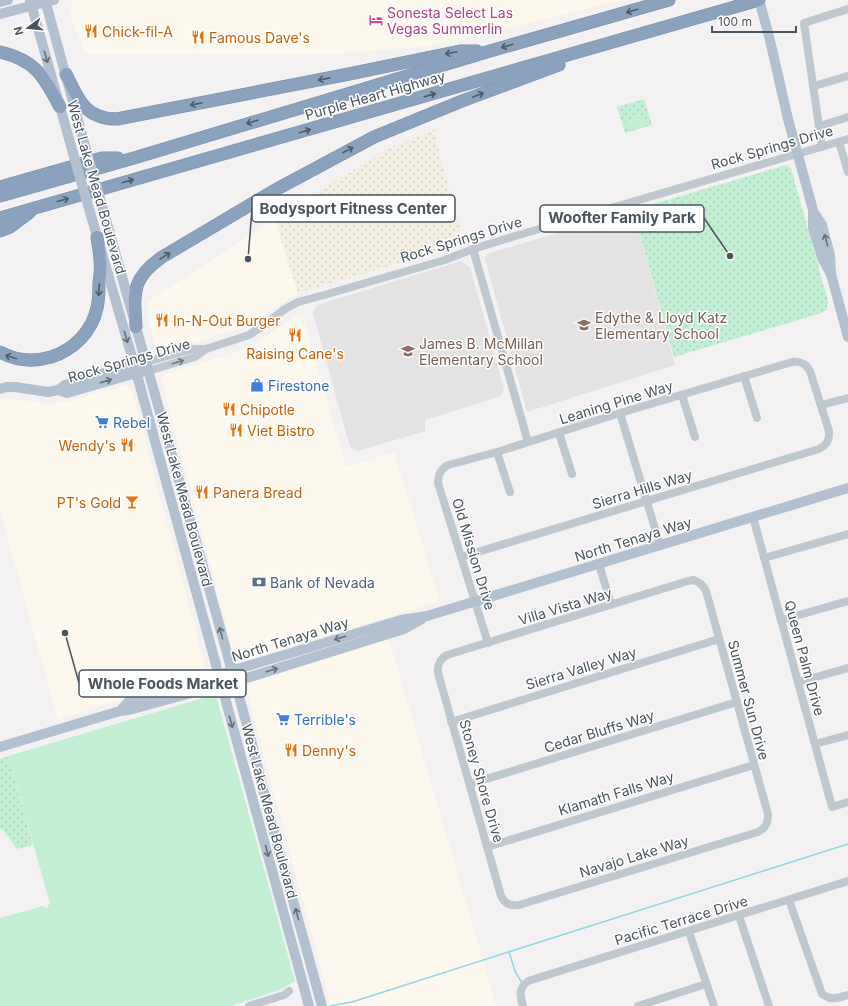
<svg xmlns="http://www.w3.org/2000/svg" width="848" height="1006" font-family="Inter,sans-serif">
<defs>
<pattern id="sand-dots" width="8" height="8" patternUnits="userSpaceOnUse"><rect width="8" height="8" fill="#f4efe3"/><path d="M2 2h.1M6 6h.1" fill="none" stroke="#d3cfc5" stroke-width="1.8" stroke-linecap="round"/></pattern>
<pattern id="park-dots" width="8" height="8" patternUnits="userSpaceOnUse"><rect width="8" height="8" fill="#c2efd4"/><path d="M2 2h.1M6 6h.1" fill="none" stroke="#a8cfb8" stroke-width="1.8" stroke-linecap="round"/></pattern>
</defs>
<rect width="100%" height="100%" fill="#f3f1f1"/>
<g fill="#fcf8ed">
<path d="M75,0H622L512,28L430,46L334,54H85L75,28L70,12L71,5Z"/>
<path d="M275,219L298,293L265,314L252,325L199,341L161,350L155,347L147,315L148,301Z"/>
<path d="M298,314L303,316L346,467L394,452L440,601L241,662L235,659L161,378L167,373L241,351L258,343L278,327Z"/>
<path d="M125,385L131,387L205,665L204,671L200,674L58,720L0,511V399L5,398L52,404L70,401Z"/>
<path d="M389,639L485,967L496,1006H331L247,693L248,686L254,681Z"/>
</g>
<g fill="#e4e2e3">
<path d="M633,210L675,365L527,412L485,258L487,254Z"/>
<path d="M461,261L470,267L504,389L502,395L498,397L425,420V431L358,451L350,447L313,313L317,305Z"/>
</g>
<path fill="url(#sand-dots)" d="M438,128L434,134L464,243L298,293L275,219L386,150Z"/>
<g fill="url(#park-dots)">
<path d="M644,99L652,125L625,133L617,107Z"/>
<path d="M786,165H788V167H790L791,168L828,301L827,309L822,313L674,357L633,210Z"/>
<path d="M8,756L33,845L17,849L3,830L0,829V759Z"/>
</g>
<g fill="#c2efd4">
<path d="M645,115L647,124L628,129L626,121Z"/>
<path d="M210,696H214L217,699L295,981L282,989L232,1006H0V918L43,906L47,908L50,903L8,756Z"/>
</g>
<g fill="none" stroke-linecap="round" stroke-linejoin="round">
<g stroke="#90d5eb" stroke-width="1.5">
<path d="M509,952L515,971L522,983"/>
<path d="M330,1006L352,1002L521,948L848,844"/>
</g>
<g stroke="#768daa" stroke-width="13">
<g id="highway">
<path d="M0,52C36,60 44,77 60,107"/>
<path d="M66,74C78,99 85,119 117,119L349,74L460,51H477"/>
<path d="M0,187L102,158H118"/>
<path d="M0,196L134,158L490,51L669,0"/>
<path d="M0,218L759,0"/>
<path d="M0,231L10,227L30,212"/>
<path d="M136,327C134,292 131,279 162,257L277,189L374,137L462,101L559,65"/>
<path d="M0,352C16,361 34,362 51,357C74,350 92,331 97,308C99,300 99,291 99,283C100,276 101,268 100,261C100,253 98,245 97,237"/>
</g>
</g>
<g stroke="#bfc8cf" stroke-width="8">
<path d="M814,86L848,76"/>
<path d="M820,126L848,117"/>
<path d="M839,142L848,172"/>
<path d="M822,147L804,23L848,9"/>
<path d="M473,249L528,442"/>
<path d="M146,362L193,349H206L249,335L260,328L285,309L298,302L324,295L445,260L473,249L522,234L848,139"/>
<path d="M148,371L195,357L206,349"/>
<path d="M744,376L757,418"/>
<path d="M682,395L695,437"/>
<path d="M821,405L848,398"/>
<path d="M620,413L660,545"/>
<path d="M559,433L572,474"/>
<path d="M497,452L510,492"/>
<path d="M753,517L832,807L848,802"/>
<path d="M461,557L819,449C827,445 830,440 829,431L810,371C806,364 801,361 792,362L620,413L497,452L448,465C441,469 438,474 438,483L488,643"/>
<path d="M764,558L848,534"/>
<path d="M599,564L611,605"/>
<path d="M694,580C700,583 703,585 706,591L768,814C768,823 766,828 758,832L519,905C510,906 505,904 501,896L438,673C437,664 440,659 447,655L688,581Z"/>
<path d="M781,620L848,601"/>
<path d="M798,682L848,668"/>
<path d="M451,722L719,639"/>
<path d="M815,744L848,735"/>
<path d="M470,784L737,702"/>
<path d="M487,847L754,765"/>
<path d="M789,900L822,994C832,1001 837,998 848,995"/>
<path d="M739,916L769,1006"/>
<path d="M689,932L714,1006"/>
<path d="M249,1006L284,995L289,991"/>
<path d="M523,1006C520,995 518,989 528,981L848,881"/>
<path d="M638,1006L706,984"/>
</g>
<g stroke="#b2c0cf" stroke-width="10">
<path d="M30,0L73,153"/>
<path d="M45,0L86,149"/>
<path d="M759,0L769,36L788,119L813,210V228L822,258L831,274"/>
<path d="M0,2L8,0"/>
<path d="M0,14L54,0"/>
<path d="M813,211L822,225L830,255L831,274L848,337"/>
<path d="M105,216L199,552L251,740L268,810L322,1006"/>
<path d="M92,219L134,364L309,1006"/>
<path d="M0,389L7,387H15L48,392L58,390L67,393L136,373L142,372"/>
<path d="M58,390L65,385L134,364L139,363"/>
<path d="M120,711L128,702L401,620L427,616L848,488"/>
<path d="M0,747L120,711L129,710L250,677L404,629L422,619"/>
</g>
<use href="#highway" stroke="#8ba2be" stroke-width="12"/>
<g stroke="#b2c0cf" stroke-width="10">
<path d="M86,149L105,216"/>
<path d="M73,153L92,219"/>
</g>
</g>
<defs><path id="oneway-shaft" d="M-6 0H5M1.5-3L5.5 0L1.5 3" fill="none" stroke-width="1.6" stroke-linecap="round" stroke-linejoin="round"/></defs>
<g stroke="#505c68">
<use href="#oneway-shaft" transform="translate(632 11) rotate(164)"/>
<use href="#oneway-shaft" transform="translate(507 46) rotate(164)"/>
<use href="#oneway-shaft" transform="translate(451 53) rotate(168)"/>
<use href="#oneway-shaft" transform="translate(324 79) rotate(169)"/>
<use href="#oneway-shaft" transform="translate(430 95) rotate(-16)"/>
<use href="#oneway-shaft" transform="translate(478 95) rotate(-21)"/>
<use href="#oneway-shaft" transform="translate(196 104) rotate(169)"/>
<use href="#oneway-shaft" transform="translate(252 122) rotate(163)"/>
<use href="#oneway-shaft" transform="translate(305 131) rotate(-16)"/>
<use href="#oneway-shaft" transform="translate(348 150) rotate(-28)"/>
<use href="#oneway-shaft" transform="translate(128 181) rotate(-16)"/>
<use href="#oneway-shaft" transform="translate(63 200) rotate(-15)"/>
<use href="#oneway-shaft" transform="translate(165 256) rotate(-32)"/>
<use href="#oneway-shaft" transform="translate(99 290) rotate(93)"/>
<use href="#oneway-shaft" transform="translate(11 357) rotate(-163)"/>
</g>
<g stroke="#636f7a">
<use href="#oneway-shaft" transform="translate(46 57) rotate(74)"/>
<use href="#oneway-shaft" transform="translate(826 240) rotate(-105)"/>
<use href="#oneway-shaft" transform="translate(126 337) rotate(74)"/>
<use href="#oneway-shaft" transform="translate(106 381) rotate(-16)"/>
<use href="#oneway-shaft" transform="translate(221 633) rotate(-106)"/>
<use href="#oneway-shaft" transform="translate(340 638) rotate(163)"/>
<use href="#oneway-shaft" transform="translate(272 670) rotate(-17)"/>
<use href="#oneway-shaft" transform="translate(231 722) rotate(75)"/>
<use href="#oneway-shaft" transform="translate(267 851) rotate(75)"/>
<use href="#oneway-shaft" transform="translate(297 914) rotate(-105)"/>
</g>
<use stroke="#6c7780" href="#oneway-shaft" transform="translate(178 362) rotate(-17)"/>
<defs>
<g id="hotel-bare" transform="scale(1.08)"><path d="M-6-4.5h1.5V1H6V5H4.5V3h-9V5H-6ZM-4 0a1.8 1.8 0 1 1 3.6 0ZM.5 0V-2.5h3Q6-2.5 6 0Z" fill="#d1479c" stroke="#fff" stroke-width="2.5" paint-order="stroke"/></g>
<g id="restaurant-bare" transform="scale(1.08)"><path d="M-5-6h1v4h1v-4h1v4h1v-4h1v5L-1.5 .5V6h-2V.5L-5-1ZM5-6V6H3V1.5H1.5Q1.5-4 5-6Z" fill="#e8710a" stroke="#fff" stroke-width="2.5" paint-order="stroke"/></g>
<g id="school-bare" transform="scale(1.08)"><path d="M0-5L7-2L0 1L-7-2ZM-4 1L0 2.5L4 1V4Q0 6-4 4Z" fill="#8d6e63" stroke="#fff" stroke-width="2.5" paint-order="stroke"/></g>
<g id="shop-bare" transform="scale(1.08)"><path d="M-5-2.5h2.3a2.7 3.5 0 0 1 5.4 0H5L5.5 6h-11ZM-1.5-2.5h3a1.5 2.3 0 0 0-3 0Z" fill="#3f7fe0" stroke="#fff" stroke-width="2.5" paint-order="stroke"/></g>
<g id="supermarket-bare" transform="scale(1.08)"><path d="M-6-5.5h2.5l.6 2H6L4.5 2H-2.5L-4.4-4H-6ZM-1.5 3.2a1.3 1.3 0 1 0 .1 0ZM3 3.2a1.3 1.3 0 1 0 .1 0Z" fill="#3f7fe0" stroke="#fff" stroke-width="2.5" paint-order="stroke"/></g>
<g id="bar-bare" transform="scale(1.08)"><path d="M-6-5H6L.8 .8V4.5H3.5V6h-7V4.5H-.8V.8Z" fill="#e8710a" stroke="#fff" stroke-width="2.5" paint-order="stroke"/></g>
<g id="bank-bare" transform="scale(1.08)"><path d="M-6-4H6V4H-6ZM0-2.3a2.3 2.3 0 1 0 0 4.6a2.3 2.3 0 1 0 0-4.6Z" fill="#5c6f8a" stroke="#fff" stroke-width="2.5" paint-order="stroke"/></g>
</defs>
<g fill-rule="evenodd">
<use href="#hotel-bare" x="376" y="20"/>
<use href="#restaurant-bare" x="91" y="31"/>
<use href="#restaurant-bare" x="198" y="37"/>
<use href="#restaurant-bare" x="162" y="320"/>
<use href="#school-bare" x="584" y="325"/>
<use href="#restaurant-bare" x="295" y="335"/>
<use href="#school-bare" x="408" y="351"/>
<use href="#shop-bare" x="257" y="385"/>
<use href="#restaurant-bare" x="229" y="409"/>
<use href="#supermarket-bare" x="102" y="422"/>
<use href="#restaurant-bare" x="236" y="430"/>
<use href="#restaurant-bare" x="127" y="445"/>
<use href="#restaurant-bare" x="202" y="492"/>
<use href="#bar-bare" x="132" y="502"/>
<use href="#bank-bare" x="259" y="582"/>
<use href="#supermarket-bare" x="283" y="719"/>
<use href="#restaurant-bare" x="291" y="750"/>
</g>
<g text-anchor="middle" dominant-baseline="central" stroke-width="3" stroke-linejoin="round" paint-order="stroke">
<g font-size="14" fill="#b23c85" stroke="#fff" text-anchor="start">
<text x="387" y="12">Sonesta Select Las<tspan x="387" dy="16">Vegas Summerlin</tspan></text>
</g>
<g font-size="14" fill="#c56008" stroke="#fff" text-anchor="start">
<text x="102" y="31">Chick-fil-A</text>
<text x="209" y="37">Famous Dave's</text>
<text x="173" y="320">In-N-Out Burger</text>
<text x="295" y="353" text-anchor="middle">Raising Cane's</text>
<text x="240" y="409">Chipotle</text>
<text x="247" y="430">Viet Bistro</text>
<text x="116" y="445" text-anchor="end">Wendy's</text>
<text x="213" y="492">Panera Bread</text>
<text x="121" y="502" text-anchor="end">PT's Gold</text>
<text x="302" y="750">Denny's</text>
</g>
<g font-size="14" fill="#49545e" stroke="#fff">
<text transform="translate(375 95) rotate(-16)">Purple Heart Highway</text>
<text transform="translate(772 147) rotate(-16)">Rock Springs Drive</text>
<text transform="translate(97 187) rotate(74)">West Lake Mead Boulevard</text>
<text transform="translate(461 239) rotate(-17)">Rock Springs Drive</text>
<text transform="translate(129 360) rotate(-16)">Rock Springs Drive</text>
<text transform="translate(616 402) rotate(-17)">Leaning Pine Way</text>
<text transform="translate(642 489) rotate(-17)">Sierra Hills Way</text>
<text transform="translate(185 499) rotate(75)">West Lake Mead Boulevard</text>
<text transform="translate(633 539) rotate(-17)">North Tenaya Way</text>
<text transform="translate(474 554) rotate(73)">Old Mission Drive</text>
<text transform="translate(565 606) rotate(-17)">Villa Vista Way</text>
<text transform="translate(290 639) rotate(-17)">North Tenaya Way</text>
<text transform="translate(805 658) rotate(75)">Queen Palm Drive</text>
<text transform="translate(581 668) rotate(-17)">Sierra Valley Way</text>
<text transform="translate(749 700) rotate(75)">Summer Sun Drive</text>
<text transform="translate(599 731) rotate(-17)">Cedar Bluffs Way</text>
<text transform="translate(482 781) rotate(74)">Stoney Shore Drive</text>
<text transform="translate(616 793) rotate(-17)">Klamath Falls Way</text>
<text transform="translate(270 811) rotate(75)">West Lake Mead Boulevard</text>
<text transform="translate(634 856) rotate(-17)">Navajo Lake Way</text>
<text transform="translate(681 920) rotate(-17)">Pacific Terrace Drive</text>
</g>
<g font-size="14" fill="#785e54" stroke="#fff" text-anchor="start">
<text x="595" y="317">Edythe &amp; Lloyd Katz<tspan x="595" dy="16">Elementary School</tspan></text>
<text x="419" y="343">James B. McMillan<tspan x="419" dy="16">Elementary School</tspan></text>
</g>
<g font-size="14" fill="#366cbe" stroke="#fff" text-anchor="start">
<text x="268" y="385">Firestone</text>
<text x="113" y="422">Rebel</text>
<text x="294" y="719">Terrible's</text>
</g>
<g font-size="14" fill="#4e5e75" stroke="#fff" text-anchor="start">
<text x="270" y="582">Bank of Nevada</text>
</g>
</g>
<path fill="none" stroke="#49545e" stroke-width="1.5" d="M248 259L252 209M730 256L704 218M65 633L79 683"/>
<g fill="#49545e" stroke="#fff" stroke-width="1.5">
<circle cx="248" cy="259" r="4"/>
<circle cx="730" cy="256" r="4"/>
<circle cx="65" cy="633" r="4"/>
</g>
<g fill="#fff" stroke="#49545e" stroke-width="1.5">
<rect x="252" y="195" width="203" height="27" rx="4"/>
<rect x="540" y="205" width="164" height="27" rx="4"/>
<rect x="79" y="670" width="167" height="27" rx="4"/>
</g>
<g font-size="15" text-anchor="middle" font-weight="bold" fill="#49545e">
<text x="353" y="214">Bodysport Fitness Center</text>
<text x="622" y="223">Woofter Family Park</text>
<text x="163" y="689">Whole Foods Market</text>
</g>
<g transform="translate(28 28) rotate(254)" stroke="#ffffff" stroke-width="3" paint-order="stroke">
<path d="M0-3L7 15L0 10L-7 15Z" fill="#49545e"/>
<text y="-6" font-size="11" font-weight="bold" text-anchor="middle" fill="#49545e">N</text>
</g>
<path d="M712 26v6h84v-6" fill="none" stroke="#49545e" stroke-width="2"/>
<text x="718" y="26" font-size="12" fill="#49545e" stroke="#ffffff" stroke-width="3" paint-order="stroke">100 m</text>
</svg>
